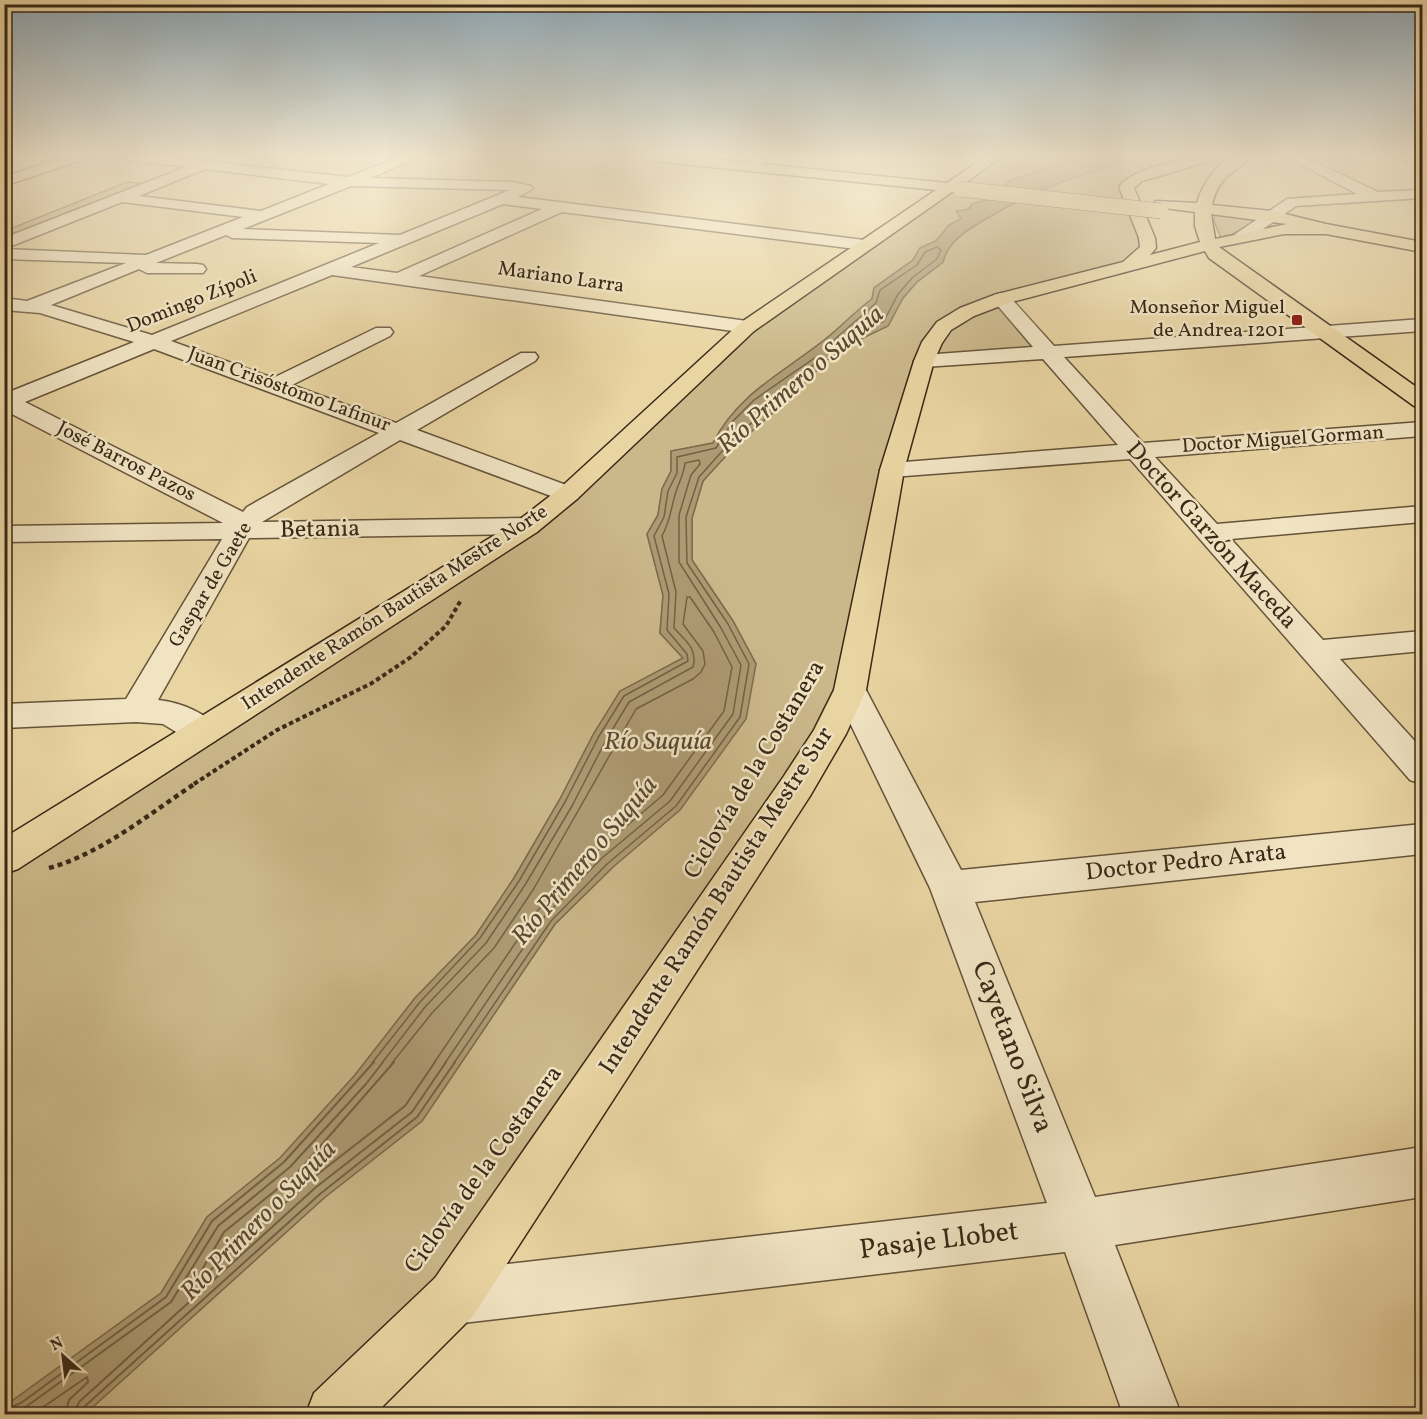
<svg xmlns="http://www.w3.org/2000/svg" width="1427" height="1419" font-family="Vollkorn,serif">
<rect width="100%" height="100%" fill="#e9d5a2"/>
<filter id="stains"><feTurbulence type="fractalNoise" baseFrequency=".00333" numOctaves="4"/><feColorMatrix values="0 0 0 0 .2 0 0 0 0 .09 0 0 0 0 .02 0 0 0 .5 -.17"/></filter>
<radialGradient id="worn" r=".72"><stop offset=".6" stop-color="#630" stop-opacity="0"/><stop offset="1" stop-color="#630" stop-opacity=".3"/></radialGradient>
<g fill="#cbb88a" stroke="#827050" stroke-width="1.5">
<path d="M995,156H1087L1009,181L988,200L972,204L961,219L949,225L936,241L920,248L913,260L874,288L872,299C855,312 841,328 823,341C781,374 738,394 713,443L671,451V471L662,489L658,515L647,534L663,595L660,633L683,658L620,692L594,733L560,799L514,878L476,935L415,998L355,1075L280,1158L207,1217L161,1293L5,1406V858L498,546L747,327Z"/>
<path d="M1145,156H1212L1130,183L1147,238L1129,266L967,312L932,342L850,690L454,1297L335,1414H85L324,1198L422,1121L555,924L612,868L756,664L733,621L692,560V518L703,481L737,443L789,399L826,361L848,345L888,326L903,298L917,282L943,262C948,240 973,227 991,216C1044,185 1087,172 1145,156Z"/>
<path d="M127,182L148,184L25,234L5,231Z"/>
<path d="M1215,210L1262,217L1231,235L1221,238L1214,221Z"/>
<path d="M998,304L1035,347L933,355L952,327Z"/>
</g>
<path fill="#ad9a73" stroke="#7f6c4e" stroke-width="1.5" d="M1087,156H1145C1088,172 1043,185 991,216C973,226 948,239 943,262L917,282L903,298L888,326L848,345L826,361L789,399L737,444L703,481L692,518V560L733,621L756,664L746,719L680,810L612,868L555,924L422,1121L324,1198L85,1414H5V1406L161,1293L207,1217L280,1158L355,1075L415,998L476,935L514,878L560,799L594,733L620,691L683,658L660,633L663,595L647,534L658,515L662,489L671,471V451L713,443C738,394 781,374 823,341C840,328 854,312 872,299L874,288L913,260L920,248L936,241L949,225L961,219L956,211L970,209L972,204L988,200L1009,181Z"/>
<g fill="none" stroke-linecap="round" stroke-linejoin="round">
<g stroke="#736145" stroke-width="1.5">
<path d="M937,247L941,250L937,259L913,277L898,294L884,321L837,345L834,344V340L876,303L880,290L917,265L925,252Z"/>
<path d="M372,1063L420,1002L480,938L519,881L565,802L599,736L624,696L688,661L687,654L667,630L669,594L654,536L664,517L668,491L677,473V457L716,448L733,421L754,400L816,357L817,361L785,394L733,439L699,477L686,517L687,563L728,624L749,664L740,717L676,806L607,864L551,921L454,1063"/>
<path d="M382,1063L425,1007L486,943L525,885L572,806L606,740L629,702L693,667C698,649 685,640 674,628L676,592L662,536C671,519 670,512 675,495C678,483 684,475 685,463L699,460L700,464L691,475L679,515V562L721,628L741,665L733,714L670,801L602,858L545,916L445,1063"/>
<path d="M392,1063L432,1013L494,948L533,890L636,709L693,679L701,672L705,664L703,651L683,624L687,597H690L714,632L732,667L724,711L663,795L596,852L537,911L434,1063"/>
</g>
<g stroke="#736145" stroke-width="2">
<path d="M394,1062L296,1174L224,1232L200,1273L201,1276H204L309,1181L405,1106L435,1062"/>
<path d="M4,1410L21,1403L166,1297L212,1221L284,1162L374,1062"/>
<path d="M16,1414L171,1302L218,1226L290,1167L366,1084L383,1062"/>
<path d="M33,1414L87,1377L88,1382L69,1400L65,1414"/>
<path d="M74,1414L79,1402L315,1188L412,1112L446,1062"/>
<path d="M81,1414L84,1407L320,1194L417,1117L455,1062"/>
</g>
<g stroke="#65533a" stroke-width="3">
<g id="minor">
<path d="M119,156H161L348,177L402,156H421L371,178L513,182L531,186L533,189L518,197L864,240L872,245L864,250L562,212L419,276L747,321L754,323L757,327L754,331L747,333L332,275L171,341L273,378L376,328H390L393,332L390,336L292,385L396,423L521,353H535L538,357L535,361L417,430L577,489L581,494L577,499L568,502L559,499L400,440L262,522L528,518L537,520L541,526L537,532L528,534L249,538L158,700C179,702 209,713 220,732L215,741L203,744L191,741L163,724L136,722L4,728V704L126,699L222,539L4,542V526L223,523L4,410V394L134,342L40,313L4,310V298L27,301L126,263L4,259V249L146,255L243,217L122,202L4,249V238L186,167L126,160ZM205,169L329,184L261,211L139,196ZM351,186L510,190L400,235L243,229ZM503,204L542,209L397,273L351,267ZM226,235L232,238L379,243L152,335L51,305L139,269L147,273H203L206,269L203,265L197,264L156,263ZM154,349L379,433L247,507L243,512L25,402Z"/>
<path d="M753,156H768L760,165L755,166L748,162Z"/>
<path d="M1285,156H1303L1378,192L1422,190V198L1296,206L1246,241H1234L1232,238L1234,235L1287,199L1357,194Z"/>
<path d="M1392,156H1411L1422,161V170Z"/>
<path d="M1001,293L1008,295L1054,346L1422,319V331L1064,357L1143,443L1422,422V436L1155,457L1217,524L1422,506V522L1231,539L1323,640L1422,631V651L1340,659L1422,749V784L1410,780L1130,459L892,477L883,475L880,470L883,465L892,463L1118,445L1043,359L924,367L917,365L914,361L917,357L924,355L1033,347L992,299L994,295Z"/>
<path d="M850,679L861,682L866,690L961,870L1422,824V854L975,902L1095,1197L1422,1147V1197L1115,1245L1181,1414H1123L1065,1252L454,1324L435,1316L427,1297L435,1278L454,1270L1047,1203L930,888L834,690L839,682Z"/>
</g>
</g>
<g stroke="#392817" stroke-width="3">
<g id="major">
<path d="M67,156H87L85,159L4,186V177Z"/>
<path d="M636,156H683L947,183L986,156H1002L961,186L960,191L952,192L754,331L577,499L537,532L18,869L4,874V838L519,520L559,489L740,323L936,190L643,160Z"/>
<path d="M1197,156H1219L1217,159L1142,181L1134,188L1155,238L1156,248L1150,255L1200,242L1195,226V212L1156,207L1153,204L1156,201L1197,203C1201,187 1218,159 1236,156C1240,155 1246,156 1251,156C1234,174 1218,176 1212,205L1273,211L1326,224L1422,242V252L1326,234H1284L1219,247L1422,391V407L1414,406L1209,258L1205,251L1008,303L974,316L951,330L942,343L934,361L904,470L866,690L846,734L810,796L473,1316L375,1414H306L314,1393L435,1278L784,776L814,730L834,690L880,470L914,361L922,342L937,322L960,308L994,295L1123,262L1140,247L1139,238L1119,187C1133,168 1174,163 1197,156ZM1211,214L1287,224L1215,239Z"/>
</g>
</g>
<path stroke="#392817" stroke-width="4" stroke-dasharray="4.5 3" stroke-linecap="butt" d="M194,784L277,730L372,683L411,657L446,626L461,600"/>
<path stroke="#392817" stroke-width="4.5" stroke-dasharray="5 4" stroke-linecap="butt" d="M49,868C103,853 150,813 196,783"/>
<use href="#minor" fill="#f1e4c3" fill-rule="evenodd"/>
<use href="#major" fill="#e9d5a2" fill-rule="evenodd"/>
<g stroke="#392817" stroke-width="16" stroke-linecap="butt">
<path id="major-bridge" d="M960,189L1161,211"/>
</g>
<use href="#major-bridge" stroke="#e9d5a2" stroke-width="15"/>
</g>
<linearGradient id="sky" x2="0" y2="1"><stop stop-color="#90aab9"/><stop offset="0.44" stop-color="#f5ecd5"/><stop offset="1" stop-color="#f5ecd5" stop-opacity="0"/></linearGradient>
<rect width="1427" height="355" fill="url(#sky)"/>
<rect fill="#8f2418" stroke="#f1e4c3" stroke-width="2" x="1291" y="314" width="12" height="12" rx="3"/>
<g text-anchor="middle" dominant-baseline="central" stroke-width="5" stroke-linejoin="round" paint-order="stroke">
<g font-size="20" fill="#392817" stroke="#f1e4c3">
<text transform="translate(561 278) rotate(8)">Mariano Larra</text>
<text transform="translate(192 302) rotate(-22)">Domingo Zípoli</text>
<text transform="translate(289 390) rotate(20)">Juan Crisóstomo Lafinur</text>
<text transform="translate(1283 440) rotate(-4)">Doctor Miguel Gorman</text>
<text transform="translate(126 462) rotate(27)">José Barros Pazos</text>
<text transform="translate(211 585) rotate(-59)">Gaspar de Gaete</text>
<text transform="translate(395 608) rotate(-33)">Intendente Ramón Bautista Mestre Norte</text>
</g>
<g font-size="20" fill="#392817" stroke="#f1e4c3" text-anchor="end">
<text x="1285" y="308">Monseñor Miguel<tspan x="1285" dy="23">de Andrea 1201</tspan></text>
</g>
<g font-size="24" fill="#392817" stroke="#f1e4c3">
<text transform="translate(320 530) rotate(-1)">Betania</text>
<text transform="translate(1211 536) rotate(48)">Doctor Garzón Maceda</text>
<text transform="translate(755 770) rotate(-59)">Ciclovía de la Costanera</text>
<text transform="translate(1186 863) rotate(-6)">Doctor Pedro Arata</text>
<text transform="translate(717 901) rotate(-57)">Intendente Ramón Bautista Mestre Sur</text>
<text transform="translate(484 1170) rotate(-54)">Ciclovía de la Costanera</text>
</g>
<g font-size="26" font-style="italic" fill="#5c4a33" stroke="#f1e4c3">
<text transform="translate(801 380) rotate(-41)">Río Primero o Suquía</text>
<text x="658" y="742">Río Suquía</text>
<text transform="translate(585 861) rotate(-50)">Río Primero o Suquía</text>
<text transform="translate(259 1221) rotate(-46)">Río Primero o Suquía</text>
</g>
<g font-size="28" fill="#392817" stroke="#f1e4c3">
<text transform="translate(1012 1047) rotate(69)">Cayetano Silva</text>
<text transform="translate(939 1241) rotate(-7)">Pasaje Llobet</text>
</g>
</g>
<rect width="1427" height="1419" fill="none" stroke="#e9d5a2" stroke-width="24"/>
<rect x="6" y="6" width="1415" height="1407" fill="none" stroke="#392817" stroke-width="3"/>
<rect x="12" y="12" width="1403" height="1395" fill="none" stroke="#392817" stroke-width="1.5"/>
<g transform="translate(63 1356) rotate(332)" stroke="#f1e4c3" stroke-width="4.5" paint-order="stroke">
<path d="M0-4.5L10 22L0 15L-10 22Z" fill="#392817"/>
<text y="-9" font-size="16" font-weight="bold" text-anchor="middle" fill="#392817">N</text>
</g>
<rect width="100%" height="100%" filter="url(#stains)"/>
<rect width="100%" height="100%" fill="url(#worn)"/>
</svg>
